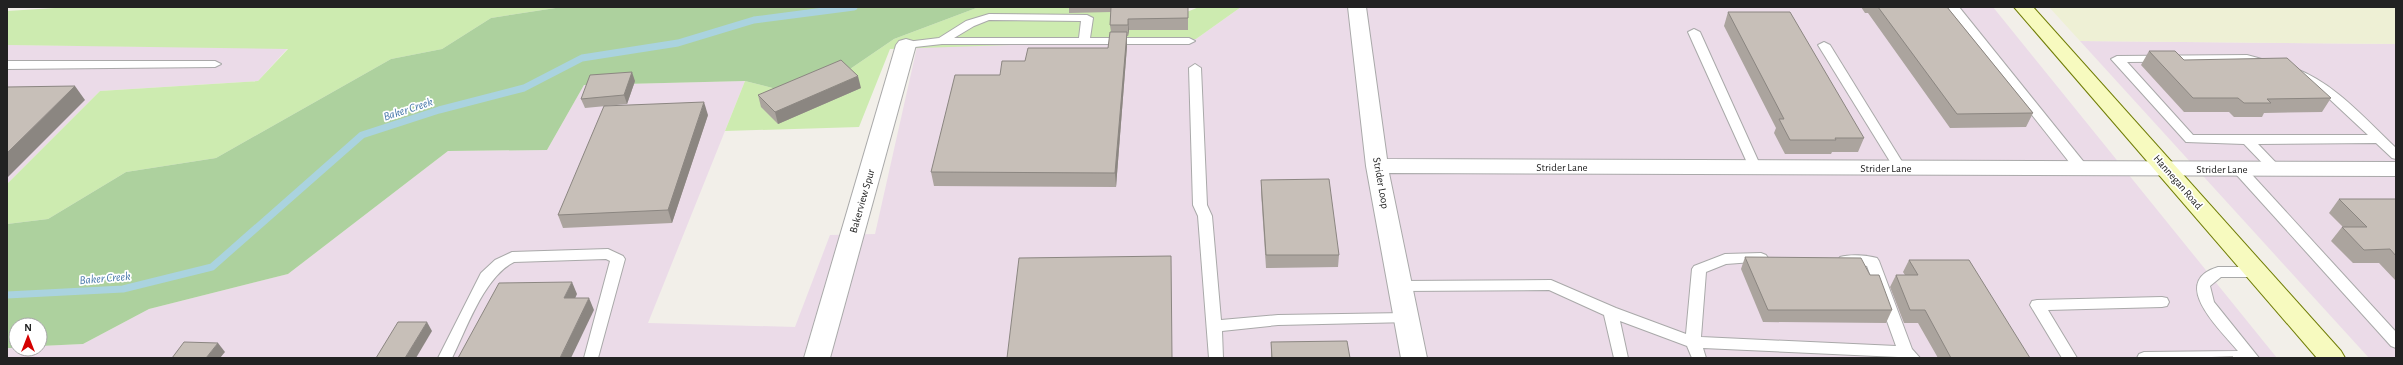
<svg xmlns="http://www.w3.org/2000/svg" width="2403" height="365" font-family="'Alegreya Sans',sans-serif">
<rect width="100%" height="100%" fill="#f2efe9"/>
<g fill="#ebdbe8">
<path d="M1241,7H1993L2277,358H7V348L40,349V346L83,344L149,309L288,274L448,151L547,150L584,85L745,81L648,323L795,327L830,235L875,234L917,47L1196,39Z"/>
<path d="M2080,41L2396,44V358H2369Z"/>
<path d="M7,45L288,48L258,81L100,91L7,184Z"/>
</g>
<path fill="#eef0d5" d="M2049,7H2396V44L2080,41Z"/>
<g fill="#cdebb0">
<path d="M71,7H562L491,18L442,49L391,59L216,158L126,172L48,219L7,224V184L100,91L258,81L288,49L7,45V11Z"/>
<path d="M979,7H1176L1177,16L1199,7H1241L1196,39L890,49L859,127L725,131L745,81L788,92L831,82L894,39Z"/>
</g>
<path fill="#add19e" d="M562,7H979L894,39L831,82L788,92L745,81L584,85L547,150L448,151L288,274L149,309L83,344L40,346V325H16V348H7V224L48,219L126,172L216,158L391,59L442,49L491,18Z"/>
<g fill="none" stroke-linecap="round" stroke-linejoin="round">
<path stroke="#aad3df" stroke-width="7" d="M7,295L123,289L212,267L362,135L439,110L524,88L582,58L678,43L754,20L854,7"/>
<g stroke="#a9a9a9" stroke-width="2">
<g id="service">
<path d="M1947,7H1959L2087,166L2088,169L2087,172H2077Z"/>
<path d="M989,14L1087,15L1093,18L1090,38H1189L1195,41L1189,44H942L906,48L900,45L906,42L939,38L966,21ZM989,20L1081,21L1079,38H954L974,26Z"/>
<path d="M1694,29L1700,32L1761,167L1760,170H1750L1749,167L1688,32Z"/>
<path d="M1824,42L1830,45L1906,168L1905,171L1900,172L1894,168L1818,45Z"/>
<path d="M2247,55L2269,61L2271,63L2265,66L2247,61L2127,62L2193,135H2368L2323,93L2284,70L2290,66L2294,68C2336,84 2364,118 2396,148V159L2392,158L2376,143L2258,144L2282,169L2276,173L2271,172L2244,144L2186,142L2111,59L2117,56Z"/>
<path d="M7,61H215L221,64L215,67L7,69Z"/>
<path d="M1195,64L1201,68L1207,205L1212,216L1221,320L1278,315L1406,313L1411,314L1413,318L1411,322L1278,325L1222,331L1223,358H1209L1198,216L1193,205L1189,68Z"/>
<path d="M2239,165L2244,166L2396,332V348L2391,346L2234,172L2233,169L2234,166Z"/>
<path d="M608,249L623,256L625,259L598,358H584L610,261L606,259L514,262C484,277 467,328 452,358H438L481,273L495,260L512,252Z"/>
<path d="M1761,253L1766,255L1768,258L1766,261L1726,264L1706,272L1701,337L1896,346L1867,266L1840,263L1838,260L1840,257C1850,254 1867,255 1877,258L1879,261L1912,349L1920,358L1703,348L1706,358H1692L1687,346L1620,321L1628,358H1614L1604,315L1549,290L1400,291L1395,290L1393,286L1395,282L1400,281L1551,280L1616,308L1686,334L1692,269L1694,266L1725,254Z"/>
<path d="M2218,267H2257L2262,268L2264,272L2262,276L2257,277H2221L2210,286L2214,302L2259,358H2137L2139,354L2144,352L2238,351C2221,330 2168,282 2218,267Z"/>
<path d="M2162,297L2167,298L2169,302L2167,306L2162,307L2048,310L2077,358H2062L2030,305L2032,301L2037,300Z"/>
</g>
</g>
<g stroke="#a9a9a9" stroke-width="2">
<g id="minor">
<path d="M1348,7H1366L1387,159L2396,162V176L1389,173L1427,358H1401L1366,166Z"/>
<path d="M906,39L913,41L916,45L830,358H804L896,45L899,41Z"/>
</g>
</g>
<g stroke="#707d05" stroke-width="2">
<path id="secondary" d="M2014,7H2033L2341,351L2345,358H2317Z"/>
</g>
<use href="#service" fill="#fff" fill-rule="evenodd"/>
<use href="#minor" fill="#fff" fill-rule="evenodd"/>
<use href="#secondary" fill="#f7fabf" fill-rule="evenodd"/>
</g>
<g fill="#aba49e">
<path d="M1069,7H1188V30H1129L1128,36H1127V46L1116,187L934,186L931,172L1000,75L1025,61L1108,48L1111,32L1110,25L1111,12L1069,13Z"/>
<path d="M1861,7H1947L2033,113L2026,127L1950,128L1868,13H1865Z"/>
<path d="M1728,12L1864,138L1858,152H1832L1831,154H1785L1774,133L1776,128L1724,26Z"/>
<path d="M2149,51L2184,60L2331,98L2322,112L2264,113L2262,117H2234L2229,112H2184L2141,65Z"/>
<path d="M635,81L627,104L585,108L581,99Z"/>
<path d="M861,88L778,124L761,107L758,95Z"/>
<path d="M708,115L672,223L563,228L558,215Z"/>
<path d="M1261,180L1339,255L1338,267L1266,268L1261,192Z"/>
<path d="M2339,199H2396V281L2379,263H2353L2331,241L2342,227H2343L2329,213Z"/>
<path d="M1745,257L1870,275L1892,310L1886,323L1763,322L1741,269Z"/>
<path d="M1909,260L2030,358H1938L1918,323H1904L1890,287L1896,275H1905L1903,272Z"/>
<path d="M1271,342L1350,358H1271Z"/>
</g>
<g fill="#8b8681">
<path d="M1128,19L1129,30L1128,36Z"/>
<path d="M1127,32V46L1116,187L1115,173Z"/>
<path d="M632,72L635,81L627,104L624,95Z"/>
<path d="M858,76L861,88L778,124L775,112Z"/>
<path d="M75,86L85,100L7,178V153Z"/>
<path d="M704,102L708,115L672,223L668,210Z"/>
<path d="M572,282L577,294L570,310L564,298Z"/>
<path d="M589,298L594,310L571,358H560Z"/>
<path d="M427,322L432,331L416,358H405Z"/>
<path d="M218,343L225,352L220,358H206Z"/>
</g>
<g fill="#c7bfb8" stroke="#8b8681">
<path d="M1111,7H1188V18L1128,19V25H1110Z"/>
<path d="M1878,7H1947L2033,113L1957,114Z"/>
<path d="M1728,12H1790L1864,138H1835L1836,140H1790L1779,119H1784Z"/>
<path d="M1110,32H1127L1115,173L931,172L955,75H1000L1002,61H1025L1028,48H1108Z"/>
<path d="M2149,51H2175L2184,60L2287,58L2331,98L2267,99L2271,103H2244L2238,98H2193Z"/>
<path d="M841,60L858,76L775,112L758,95Z"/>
<path d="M632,72L624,95L581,99L590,75Z"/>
<path d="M75,86L7,153V87Z"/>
<path d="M704,102L668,210L558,215L604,106Z"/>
<path d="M1329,179L1339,255H1266L1261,180Z"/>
<path d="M2339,199H2396V256L2390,249L2364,250L2342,227H2367Z"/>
<path d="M1171,256L1172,358H1007L1019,258Z"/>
<path d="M1745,257L1861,258L1870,275H1879L1892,310H1768Z"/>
<path d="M1909,260H1969L2030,358H1951L1925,310H1910L1896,275H1918Z"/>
<path d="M572,282L564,298H589L560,358H458L499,283Z"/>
<path d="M398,322H427L405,358H376Z"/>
<path d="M1347,341L1350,358H1272L1271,342Z"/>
<path d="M184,342L218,343L206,358H172Z"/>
<path d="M2233,357L2234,358H2190Z"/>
</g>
<g text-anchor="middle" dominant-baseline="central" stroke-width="3.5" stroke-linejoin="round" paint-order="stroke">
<g font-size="11" fill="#222" stroke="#fff">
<text x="1562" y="167">Strider Lane</text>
<text x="1886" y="168">Strider Lane</text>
<text x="2222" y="169">Strider Lane</text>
<text transform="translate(2178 182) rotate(49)">Hannegan Road</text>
<text transform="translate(1381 183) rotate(80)">Strider Loop</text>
<text transform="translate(862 201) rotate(-74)">Bakerview Spur</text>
</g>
<g font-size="12" font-style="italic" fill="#4a7aab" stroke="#fff">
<text transform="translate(408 109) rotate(-18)">Baker Creek</text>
<text transform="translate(105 278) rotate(-5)">Baker Creek</text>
</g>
</g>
<rect width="2403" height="365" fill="none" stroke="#222222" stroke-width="16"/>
<g transform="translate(28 337)"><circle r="19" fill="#ffffff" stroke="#a7a7a7"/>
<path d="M0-3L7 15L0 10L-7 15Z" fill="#d40000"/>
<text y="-6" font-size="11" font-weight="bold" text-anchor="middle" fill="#222222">N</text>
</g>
</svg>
